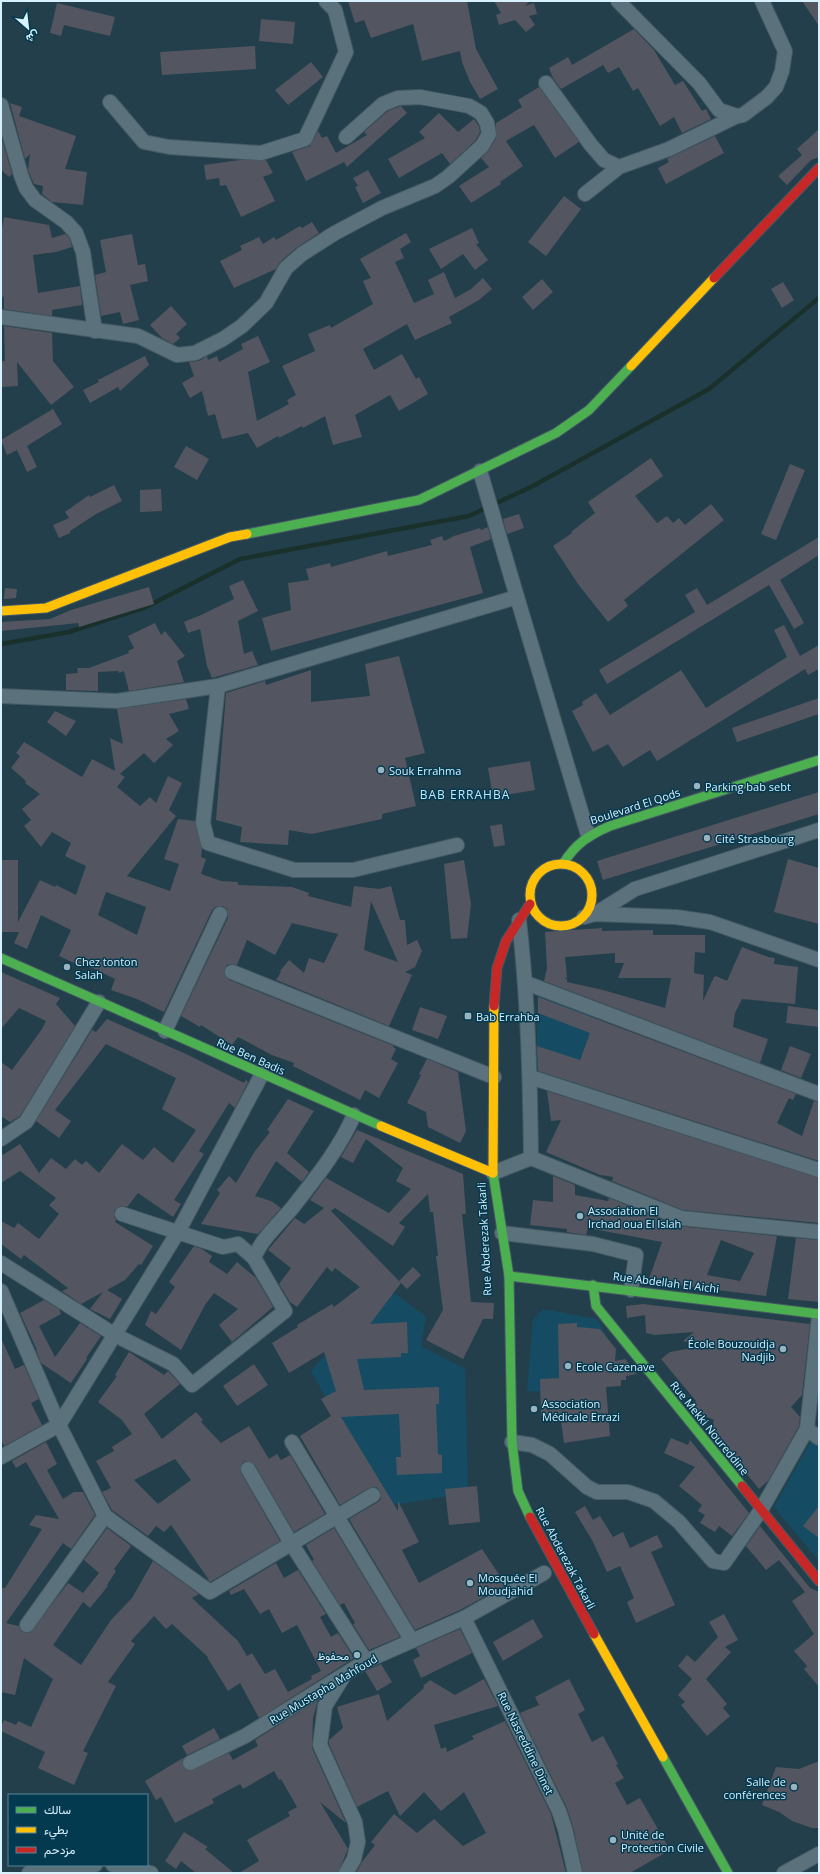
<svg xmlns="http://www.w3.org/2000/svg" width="820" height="1874" font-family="'Open Sans',Vazirmatn,sans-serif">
<rect width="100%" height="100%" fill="#233f4b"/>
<g fill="#154c63">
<path d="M538,994L596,1017L577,1067L609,1077L605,1096L536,1073Z"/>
<path d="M385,1286L426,1317L421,1346L465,1369L468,1493L386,1506L311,1371Z"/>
<path d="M543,1309L597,1319L609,1340L605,1393L527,1391L533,1320Z"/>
<path d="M811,1441L819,1447V1561L774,1507Z"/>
</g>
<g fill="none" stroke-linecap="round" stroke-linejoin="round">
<path stroke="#1a312b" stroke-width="4.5" d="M1,644L69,632L146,607L240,559L469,516L533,486L709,389L819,298"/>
</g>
<g fill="#535660" fill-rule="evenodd">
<path d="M348,1H467L476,49L498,89L480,99L470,82L462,62L460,51L422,61L413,24L371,38L364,20L355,23Z"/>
<path d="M494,1H530L525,6L534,3L537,14L529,16L535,25L526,32L515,20L499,25L496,15L501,13Z"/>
<path d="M802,1H819V26Z"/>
<path d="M57,3L115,17L110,36L64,25L61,36L50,33Z"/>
<path d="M261,19L295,22L293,44L259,41Z"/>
<path d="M634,29L654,50L675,85L683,81L702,111L706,109L711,119L682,133L674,117L660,126L638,88L633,91L619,67L608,73L603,65L561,89L553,78L549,68L568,57L572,65Z"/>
<path d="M255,46L256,69L162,75L160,52Z"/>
<path d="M311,62L323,77L288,105L275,90Z"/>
<path d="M539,87L579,142L555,158L534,125L506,141L523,166L500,182L501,184L471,203L459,186L489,167L481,158L489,150L496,138V123L522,107L518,100Z"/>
<path d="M10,103L22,107L19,116L76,136L65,169L87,172L83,205L52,202L42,194L43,186L34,184L28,170L30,154L25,159Z"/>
<path d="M401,106L407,113L347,167L344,162L306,181L292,152L310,146L318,131L322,138L327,136L336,153L367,135L364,132L388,111Z"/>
<path d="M439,113L458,132L474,119L479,126L480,132L475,141L450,164L442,153L399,178L388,159L425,138L419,132Z"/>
<path d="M819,129V157L811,160L787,185L778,176L802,155L797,149Z"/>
<path d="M1,136L12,174L9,177L1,170Z"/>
<path d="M715,136L724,153L666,184L658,168L669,162L667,159Z"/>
<path d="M240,160H266L273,173L263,177L275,201L241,217L226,185L220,186L219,178L206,180L204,165Z"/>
<path d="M368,170L381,193L363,203L355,187L358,186L353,178Z"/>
<path d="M564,196L581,209L546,256L528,242Z"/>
<path d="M4,217L49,225L52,238L65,234L69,237L72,247L56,252L33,255L38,293L80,286L82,305L52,310V316L4,309V296L1,299V233Z"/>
<path d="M312,222L319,233L296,248L280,262L276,269L234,288L220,261L242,250L240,246L259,237L263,244L274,237L276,240L300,226L302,228Z"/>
<path d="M472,228L479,243L476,244L488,260L475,270L463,254L441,269L429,249Z"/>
<path d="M406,233L411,242L400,249L404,258L395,262L414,303L434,294L428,280L444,272L455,298L471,289L483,278L492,289L479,300L449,317L452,323L428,334L415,340L407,324L363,349L374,370L402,354L416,379L419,377L428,394L399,411L390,395L355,415L362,437L333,445L325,416L303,428L302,426L279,438L278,436L257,448L248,433L222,439L215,414L208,416L202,391L190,398L182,383L194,376L189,362L199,361L207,356L208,360L217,356L219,362L243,349L241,344L258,336L270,362L248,372L257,421L289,404L287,400L296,395L282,366L315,351L308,334L330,325L331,328L373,304L363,281L371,278L360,259Z"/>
<path d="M132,234L138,265L145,264L148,281L130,285L139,320L123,324L120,312L101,316L95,275L106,272L100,240Z"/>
<path d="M542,279L553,292L533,310L522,297Z"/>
<path d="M783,282L794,300L782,308L771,289Z"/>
<path d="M171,306L187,324L176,334L180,338L173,344L162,338L150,325Z"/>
<path d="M4,326L52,333L53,361L74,387L51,405L17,362L18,386L1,387V361H5Z"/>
<path d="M145,356L149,365L120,391L118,387L90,403L83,390L99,382L98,380Z"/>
<path d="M53,409L62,424L27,446L37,467L27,472L17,450L7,455L1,440Z"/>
<path d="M186,446L209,459L197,480L174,467Z"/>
<path d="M651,458L663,476L635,496L657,523L667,516L673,523L679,518L685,525L711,504L724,520L624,600L628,606L608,622L578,584L553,546L572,533L571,532L595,513L588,502Z"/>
<path d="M790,464L805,470L776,540L761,534Z"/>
<path d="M114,485L122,501L96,514L70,531V533L59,538L53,525L69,518L65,512L89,495L90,497Z"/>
<path d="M161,489L162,511L140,512V490Z"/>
<path d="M519,514L524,528L507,534L503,519Z"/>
<path d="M488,527L491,539L470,547L483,593L271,651L262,618L291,610L288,583L309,580L306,569L330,563L331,567L387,551L388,556L432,545L430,540L442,536L444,541L454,536L480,528L481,530Z"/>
<path d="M819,537V555L780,580L804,623L794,629L769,585L607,684L599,670L695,612L685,595L697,588L707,605Z"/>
<path d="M243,580L258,611L238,621L244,654L252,651L258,665L212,678L207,666L200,629L188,633L184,622L201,615L234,599L229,586Z"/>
<path d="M149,587L154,604L79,627L78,623L1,631V622L50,619L71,610Z"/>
<path d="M5,588L17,589L16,598L4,599Z"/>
<path d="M155,623L161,635L165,631L185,656L177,661L184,682L129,691L124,671L119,673L118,671L98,672V691L66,690V674L78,673L77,668H89L129,653L128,651L134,648L128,636Z"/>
<path d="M784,625L800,656L819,645V669L808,675L805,669L657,761L650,750L623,767L608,744L593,752L572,711L583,705L582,702L596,693L610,715L681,670L706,708L787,657L774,630Z"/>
<path d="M399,656L425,753L405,758L416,806L382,814V819L312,834L289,830L288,845L240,842L242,827L216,820L226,693L265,681L266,685L311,670V702L370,696L365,664Z"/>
<path d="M819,698V714L737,742L732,728Z"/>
<path d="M186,699L189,709L169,714L179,731L166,739L173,745L154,763L144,753L120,774L125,777L117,787L140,806L150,797L156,803L168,776L182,783L169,810L176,816L127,876L170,891L179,864L164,859L178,819L195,821L202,849L201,857L206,859L201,874L221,881L238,882V885L292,887L309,893L308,896L351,907L354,886L379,889L391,886L400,920H405L407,945L417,940L422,951L415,967L405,972L412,975L389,1026L276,980L281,972L280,971L289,960L304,973L309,958L324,963L338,934L292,923L275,955L247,940L237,965L231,964L227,965L224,973L229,980L394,1046L393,1047L396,1049L391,1059L398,1063L379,1098L365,1090L360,1100L293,1066L294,1063L272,1055L238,1037L232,1045L201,1025L200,1027L181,1016L228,918L227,909L223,906L215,907L212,910L164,1012L137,999L111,990L115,979L82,963L81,966L59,956L71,930L41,915L27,949L14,943L19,932H1V860H18V922L40,880L55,887L56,885L76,895L86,866L65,856L71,843L52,832L41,847L24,826L31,820L22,809L40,794L25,783L26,781L11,768L20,756L16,753L24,742L82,777L92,759L115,771L110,738L123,744L117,709ZM106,892L146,907L137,935L98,915ZM371,901L398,962L364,950Z"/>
<path d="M55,711L76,721L66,736L47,722Z"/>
<path d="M530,761L535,790L493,797L488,768Z"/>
<path d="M819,792V814L603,880L597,861Z"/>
<path d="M502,824L505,845L494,847L490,826Z"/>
<path d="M788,859L819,868V924L774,912Z"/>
<path d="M464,860L471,904L467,938L451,939L444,864Z"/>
<path d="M602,928V931L653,930V935H705V953L695,952L694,973L704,975L703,1001L714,977L716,976L727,981L742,947L768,957L775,958L774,964L798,967L795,1004L742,999L735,1013L733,1027L768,1039L760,1063L544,981L547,968L545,932ZM615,953V963H624L618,978H671L665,1008L603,990L567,982V979H565L567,977L565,957Z"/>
<path d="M1,972L60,998L56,1004L75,1026L20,1116L10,1122L1,1116V1062L12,1070L42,1029L46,1021L19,1008L1,1029Z"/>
<path d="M538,997L796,1094L793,1100L789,1098L777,1123L802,1136L814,1101L819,1102V1161L538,1071L537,1046L580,1060L590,1033L538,1013Z"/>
<path d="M788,1006L819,1010V1027L786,1023Z"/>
<path d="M420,1007L447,1016L438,1039L412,1030Z"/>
<path d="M107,1019L186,1054L244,1083L246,1080L248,1082L235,1108L229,1103L199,1151L204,1154L174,1200L181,1204L173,1217L138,1193L127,1207L120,1206L114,1211V1216L116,1220L115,1222L153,1246L141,1265L139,1264L125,1280L107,1290L122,1299L110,1319L90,1309L103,1292L81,1304L62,1291L68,1288L24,1255L21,1259L1,1244V1221L14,1228L18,1223L39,1239L59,1214L49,1205L56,1198L20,1171L1,1183V1156L20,1144L39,1173L51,1158L66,1169L75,1159L82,1165L86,1161L99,1173L122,1144L143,1160L154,1147L173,1163L196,1130L162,1109L176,1078L106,1044L55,1110L71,1121L59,1138L36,1121L92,1030L96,1032Z"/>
<path d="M790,1046L811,1054L801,1078L781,1070Z"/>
<path d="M427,1059L458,1072L466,1131L460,1143L428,1127L426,1112L407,1103L421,1075L419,1074Z"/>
<path d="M547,1091L819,1178V1223L683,1210L612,1181L613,1177L600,1175L546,1152L561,1120L551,1121Z"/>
<path d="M288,1099L314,1111L287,1153L309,1172L302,1182L276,1161L255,1196L271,1201L281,1208L258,1234L201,1224L220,1193L217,1190L229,1176L236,1183L255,1151L270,1132L267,1130Z"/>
<path d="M357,1130L463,1174L466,1214H462L471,1302L494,1303L493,1319H483L463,1359L426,1340L443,1310L436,1256H438L433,1212H430L428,1194L399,1223L405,1227L393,1246L335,1208L331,1211L401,1283L370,1324L407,1322L408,1353H401V1357L357,1359L364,1390L439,1387V1404H436L438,1454L442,1455V1473L397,1475L396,1457H401L399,1414L341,1417L398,1511V1501L419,1542L402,1550L419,1583L482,1549L506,1585L460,1610L415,1630L349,1519L378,1502L381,1499L380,1491L377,1487L369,1488L340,1505L300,1436L331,1416L321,1399L336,1391L324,1352L289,1373L272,1343L298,1327L297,1325L332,1304L334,1307L360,1287L335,1268L332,1272L327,1267L297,1307L290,1302L279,1284L291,1268L268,1250L295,1218L304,1224L324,1208L310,1200L326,1178L389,1213L411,1189L396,1181L403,1168L366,1139L353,1163L341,1157Z"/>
<path d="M553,1176L575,1185V1195L608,1201L609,1198L678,1226L777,1236L766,1296L660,1283L649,1279L662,1242L588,1228L586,1235L567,1232V1229L530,1225L533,1200L553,1202ZM721,1240L754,1253L740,1281L707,1275Z"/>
<path d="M796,1238L819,1240V1302L788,1299Z"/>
<path d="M194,1246L202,1249L212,1256L209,1262L227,1274L237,1262L256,1278L273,1307L232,1342L219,1325L238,1309L214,1293L205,1305L181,1350L145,1325L151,1311L156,1314L175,1287L169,1282Z"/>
<path d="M413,1267L421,1275L407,1289L399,1281Z"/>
<path d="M44,1300L59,1309L61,1314L39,1326L55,1357L80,1323L101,1336L86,1358L87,1359L71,1383L41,1363L36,1350H37L20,1313Z"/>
<path d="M643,1304L810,1324L802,1395L791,1407L800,1417L799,1426L768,1481L759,1489L711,1430L714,1420L702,1415L692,1404L696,1401L661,1359L670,1352L704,1346L683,1341L694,1332L655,1335L646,1333L645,1315L627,1318L626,1306Z"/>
<path d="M577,1323V1327L600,1329L616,1349L615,1361L625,1359L637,1374L626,1376V1380H621V1386L606,1387L610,1436L564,1443L560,1414L541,1416L540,1379L559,1378L558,1324Z"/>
<path d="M1,1338L15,1369L24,1365L39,1399L31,1403L42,1425L4,1446L1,1440Z"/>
<path d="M129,1352L164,1375L168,1371L180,1384L144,1414L162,1439L196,1412L203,1420L201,1422L221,1443L249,1426L269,1459L277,1454L281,1460L290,1455L325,1514L294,1532L255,1465L248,1461L243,1462L240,1469L241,1473L280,1541L210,1582L206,1579L209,1580L171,1525L164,1532L156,1526L148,1536L112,1510L102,1492L111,1488L96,1461L114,1451L112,1447L132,1434L122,1420L98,1402L117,1376L115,1375ZM175,1459L191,1480L158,1504L134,1480Z"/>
<path d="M254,1364L268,1385L237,1406L223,1386Z"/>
<path d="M671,1438L688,1445L690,1440L749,1513L732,1536L719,1526L715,1532L700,1523L705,1515L698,1511L702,1505L679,1486L695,1467L664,1453Z"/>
<path d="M46,1442L57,1464L47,1470L63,1499L74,1492H83L95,1515L71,1549L63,1543L6,1623L19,1626L22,1632L30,1633L68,1583L83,1593L99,1573L84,1560L107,1528L131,1546L114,1569L116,1571L107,1585L108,1586L90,1608L83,1602L53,1645L81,1665L111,1620L132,1598L153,1561L199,1594L192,1598L238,1641L247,1656L252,1653L265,1674L275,1669L288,1692L312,1679L311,1676L321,1671L297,1625L282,1633L269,1609L260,1614L244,1589L231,1595L229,1591L276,1563L284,1578L298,1570L326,1614L320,1617L331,1637L338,1633L354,1658L259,1718L240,1683L228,1691L207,1657H208L172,1624L166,1629L154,1616L131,1641L135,1644L108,1682L116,1686L83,1751L88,1753L74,1785L38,1768L45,1752L1,1731V1727L4,1720L16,1725L18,1721L31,1727L53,1679L24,1658L15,1695L1,1692V1588H5L42,1529L29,1525L36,1515L59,1519L26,1462L16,1468L12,1461Z"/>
<path d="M477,1486L480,1522L449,1525L445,1489Z"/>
<path d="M585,1506L593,1520L600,1516L613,1537L623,1532L630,1548L657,1535L663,1547L651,1552L675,1605L636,1623L627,1602L634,1598L620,1566L607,1572L592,1540L575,1512Z"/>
<path d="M819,1506V1538L803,1526Z"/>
<path d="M760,1526L810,1588L819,1592V1687L804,1669L807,1666L794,1651L814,1634L792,1601L805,1592L779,1560L766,1570L746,1546Z"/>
<path d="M334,1528L400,1637L369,1650L353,1624L355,1623L344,1603L340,1605L312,1561L314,1560L306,1545Z"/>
<path d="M724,1614L738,1640L725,1647L731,1652L706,1679L727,1704L723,1708L730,1716L707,1736L681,1705L685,1702L678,1695L692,1679L678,1666L687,1655L695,1662L718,1637L709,1622Z"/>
<path d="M533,1619L543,1637L503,1661L493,1642Z"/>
<path d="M460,1629L472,1653L421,1678L413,1660L420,1656L416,1648Z"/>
<path d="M381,1664L392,1682L377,1691L365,1671Z"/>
<path d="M484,1679L498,1706L434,1725L441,1749L446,1747L447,1752L474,1739L472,1736L505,1721L551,1814L566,1873H356L362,1862L375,1845L371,1842L394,1814L417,1833L434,1819L463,1846L486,1833L464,1792L441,1811L424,1792L400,1816L388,1791L357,1807L329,1744V1740L343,1728L337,1707L379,1694L387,1721L424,1688L423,1686L430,1680L455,1695Z"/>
<path d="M569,1679L585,1710L578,1714L592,1742L603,1736L618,1764L616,1765L624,1778L615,1783L627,1805L640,1798L670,1850L630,1873H583L573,1827L567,1808L520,1713L539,1705L535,1697Z"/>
<path d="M318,1700L313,1718L312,1748L346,1823L320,1802L348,1849L338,1873H239L259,1861L247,1840L290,1816L288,1812L297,1807L281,1779L279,1780L274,1771L243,1789L240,1784L212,1799L214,1803L175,1823L161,1797L156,1800L145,1781L183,1758V1767L190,1771L229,1753L233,1760L258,1746L255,1740Z"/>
<path d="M214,1728L220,1739L187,1755L182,1746Z"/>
<path d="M819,1761V1828H812L792,1821L779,1812L762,1805L776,1767L799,1769Z"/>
<path d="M184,1832L208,1847L205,1849L234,1873H196L181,1861L176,1869L165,1861Z"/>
</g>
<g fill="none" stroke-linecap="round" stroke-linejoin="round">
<g stroke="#455a64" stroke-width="16">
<g id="street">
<path d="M618,1L699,83L719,110L737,116L743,115L767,97L776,87L782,71L785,51L762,1"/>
<path d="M546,83L591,145L604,160L619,167"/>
<path d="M110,102L144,142L169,147L261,153L305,139L346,52L335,10L326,1"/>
<path d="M1,105L21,175L26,188L35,200L66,222L76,233L83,252L95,331"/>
<path d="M585,194L619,167L669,149L737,116"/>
<path d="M1,317L138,336L177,355L195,353L223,339L242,326L266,303L286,268L302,254L335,233L382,208L435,186L448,177L482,146L489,134L487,123L481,113L469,106L420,97L398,98L383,104L346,137"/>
<path d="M480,471L517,597"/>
<path d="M218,686L203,823L208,843L294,870H353L457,845"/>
<path d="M1,696L117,701L218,686L517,597L588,835"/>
<path d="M595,914L635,889L819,830"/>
<path d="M584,917L595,914L676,917L710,922L819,960"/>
<path d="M232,972L494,1077"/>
<path d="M526,983L819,1094"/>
<path d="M165,1031L220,914"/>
<path d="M530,1077L819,1170"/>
<path d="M1,1139L26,1122L99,1002"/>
<path d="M531,1158L681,1218L819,1232"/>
<path d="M493,1173L531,1158C530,1078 528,999 519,920"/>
<path d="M502,1233L593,1244L636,1255L631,1290"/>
<path d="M254,1258C261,1239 280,1223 293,1207C315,1179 340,1148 354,1115"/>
<path d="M1,1263L115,1335L173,1364L192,1385L285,1311L254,1258L238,1244L223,1247L122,1214"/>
<path d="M1,1291L59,1425L1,1457"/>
<path d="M807,1429L819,1438"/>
<path d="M292,1442L412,1641"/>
<path d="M512,1442L532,1445L550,1454L587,1487L597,1492H628L654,1501L679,1522L713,1561L724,1563L761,1510L807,1429L819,1316"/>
<path d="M248,1469L291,1543L366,1661"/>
<path d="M105,1516L210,1592L373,1495"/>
<path d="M464,1618L559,1811L565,1829L575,1873"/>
<path d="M27,1625L105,1516L59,1425L178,1232L262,1074"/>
<path d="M343,1677L325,1706L320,1745L355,1822L358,1842L354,1859L346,1873"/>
<path d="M190,1763L245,1736L366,1661L464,1618L544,1573"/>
<path d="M113,1865L151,1873"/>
<path d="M29,1873L95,1865"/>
<path d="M784,1873L819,1854"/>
</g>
</g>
<g stroke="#455a64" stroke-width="11">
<g id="fast">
<path d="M247,534L419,500L556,433L589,410L631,366"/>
<path d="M563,864C575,844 589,835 610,826L819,760"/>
<path d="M1,958L381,1126"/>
<path d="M493,1173L509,1276L512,1442L518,1491L530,1517"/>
<path d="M509,1276L819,1314"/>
<path d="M593,1285L596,1306L742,1486"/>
<path d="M663,1757L728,1873"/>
</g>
</g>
<g stroke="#455a64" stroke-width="11">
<g id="slow">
<path d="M631,366L714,278"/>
<path d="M1,611L46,608L230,537L247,534"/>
<circle cx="561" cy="895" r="31"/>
<path d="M381,1126L493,1173"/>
<path d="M493,1173L494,1006"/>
<path d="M594,1634L663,1757"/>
</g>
</g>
<g stroke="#455a64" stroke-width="11">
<g id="jam">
<path d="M714,278L819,168"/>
<path d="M494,1006L497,968L506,941L530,904"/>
<path d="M742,1486L819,1581"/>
<path d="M530,1517L594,1634"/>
</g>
</g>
<use href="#street" stroke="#5b727d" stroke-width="14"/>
<use href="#fast" stroke="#4caf50" stroke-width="9"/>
<use href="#slow" stroke="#ffc107" stroke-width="9"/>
<use href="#jam" stroke="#c62828" stroke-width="9"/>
</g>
<g fill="#99b3c0" stroke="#043a4f" stroke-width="1.5">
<circle cx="381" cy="770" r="4"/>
<circle cx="697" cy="786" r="4"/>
<circle cx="707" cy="838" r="4"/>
<circle cx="67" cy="967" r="4"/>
<rect x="464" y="1012" width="8" height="8" rx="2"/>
<circle cx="580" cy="1216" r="4"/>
<circle cx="783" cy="1349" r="4"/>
<circle cx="568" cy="1366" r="4"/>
<circle cx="534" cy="1409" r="4"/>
<circle cx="470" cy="1583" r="4"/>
<circle cx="357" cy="1655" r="4"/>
<circle cx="794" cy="1787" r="4"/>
<circle cx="613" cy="1840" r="4"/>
</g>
<g text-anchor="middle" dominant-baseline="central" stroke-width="3" stroke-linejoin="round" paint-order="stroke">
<g font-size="11" fill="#d8f1ff" stroke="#043a4f" text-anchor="start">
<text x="389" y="770">Souk Errahma</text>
<text x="705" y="786">Parking bab sebt</text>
<text x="715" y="838">Cité Strasbourg</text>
<text x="75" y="961">Chez tonton<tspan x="75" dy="13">Salah</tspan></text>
<text x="476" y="1016">Bab Errahba</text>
<text x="588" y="1210">Association El<tspan x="588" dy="13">Irchad oua El Islah</tspan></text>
<text x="775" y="1343" text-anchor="end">École Bouzouidja<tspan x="775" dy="13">Nadjib</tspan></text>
<text x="576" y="1366">Ecole Cazenave</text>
<text x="542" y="1403">Association<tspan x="542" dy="13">Médicale Errazi</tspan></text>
<text x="478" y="1577">Mosquée El<tspan x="478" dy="13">Moudjahid</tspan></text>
<text x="349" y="1655" text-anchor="end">محفوظ</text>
<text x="786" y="1781" text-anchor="end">Salle de<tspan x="786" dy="13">conférences</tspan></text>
<text x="621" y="1834">Unité de<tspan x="621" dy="13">Protection Civile</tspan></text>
</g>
<g font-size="11" fill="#d8f1ff" stroke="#043a4f">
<text transform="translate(635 806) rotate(-18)">Boulevard El Qods</text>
<text transform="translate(251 1056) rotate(24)">Rue Ben Badis</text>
<text transform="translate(484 1239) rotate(-93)">Rue Abderezak Takarli</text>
<text transform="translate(666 1282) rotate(7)">Rue Abdellah El Aichi</text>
<text transform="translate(710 1428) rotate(51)">Rue Mekki Noureddine</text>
<text transform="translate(566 1558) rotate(62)">Rue Abderezak Takarli</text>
<text transform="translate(323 1689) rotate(-31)">Rue Mustapha Mahfoud</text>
<text transform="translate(526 1743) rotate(64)">Rue Nasreddine Dinet</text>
</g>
<g font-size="12" letter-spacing="1" fill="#c2e7fb" stroke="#043a4f">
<text x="465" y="794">BAB ERRAHBA</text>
</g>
</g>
<rect width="820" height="1874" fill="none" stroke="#d8f1ff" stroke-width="4"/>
<rect x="8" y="1794" width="140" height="72" fill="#043a4f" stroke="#598395"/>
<rect x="16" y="1807" width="20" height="6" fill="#4caf50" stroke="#598395"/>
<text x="44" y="1814" font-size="12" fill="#d8f1ff">سالك</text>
<rect x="16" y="1827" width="20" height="6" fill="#ffc107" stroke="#598395"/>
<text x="44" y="1834" font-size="12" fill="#d8f1ff">بطيء</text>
<rect x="16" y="1847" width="20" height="6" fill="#c62828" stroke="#598395"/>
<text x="44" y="1854" font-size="12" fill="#d8f1ff">مزدحم</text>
<g transform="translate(28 28) rotate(152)" stroke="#043a4f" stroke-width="3" paint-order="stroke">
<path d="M0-3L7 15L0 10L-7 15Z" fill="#d8f1ff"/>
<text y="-6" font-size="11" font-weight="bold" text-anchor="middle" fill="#d8f1ff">ش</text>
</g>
</svg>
